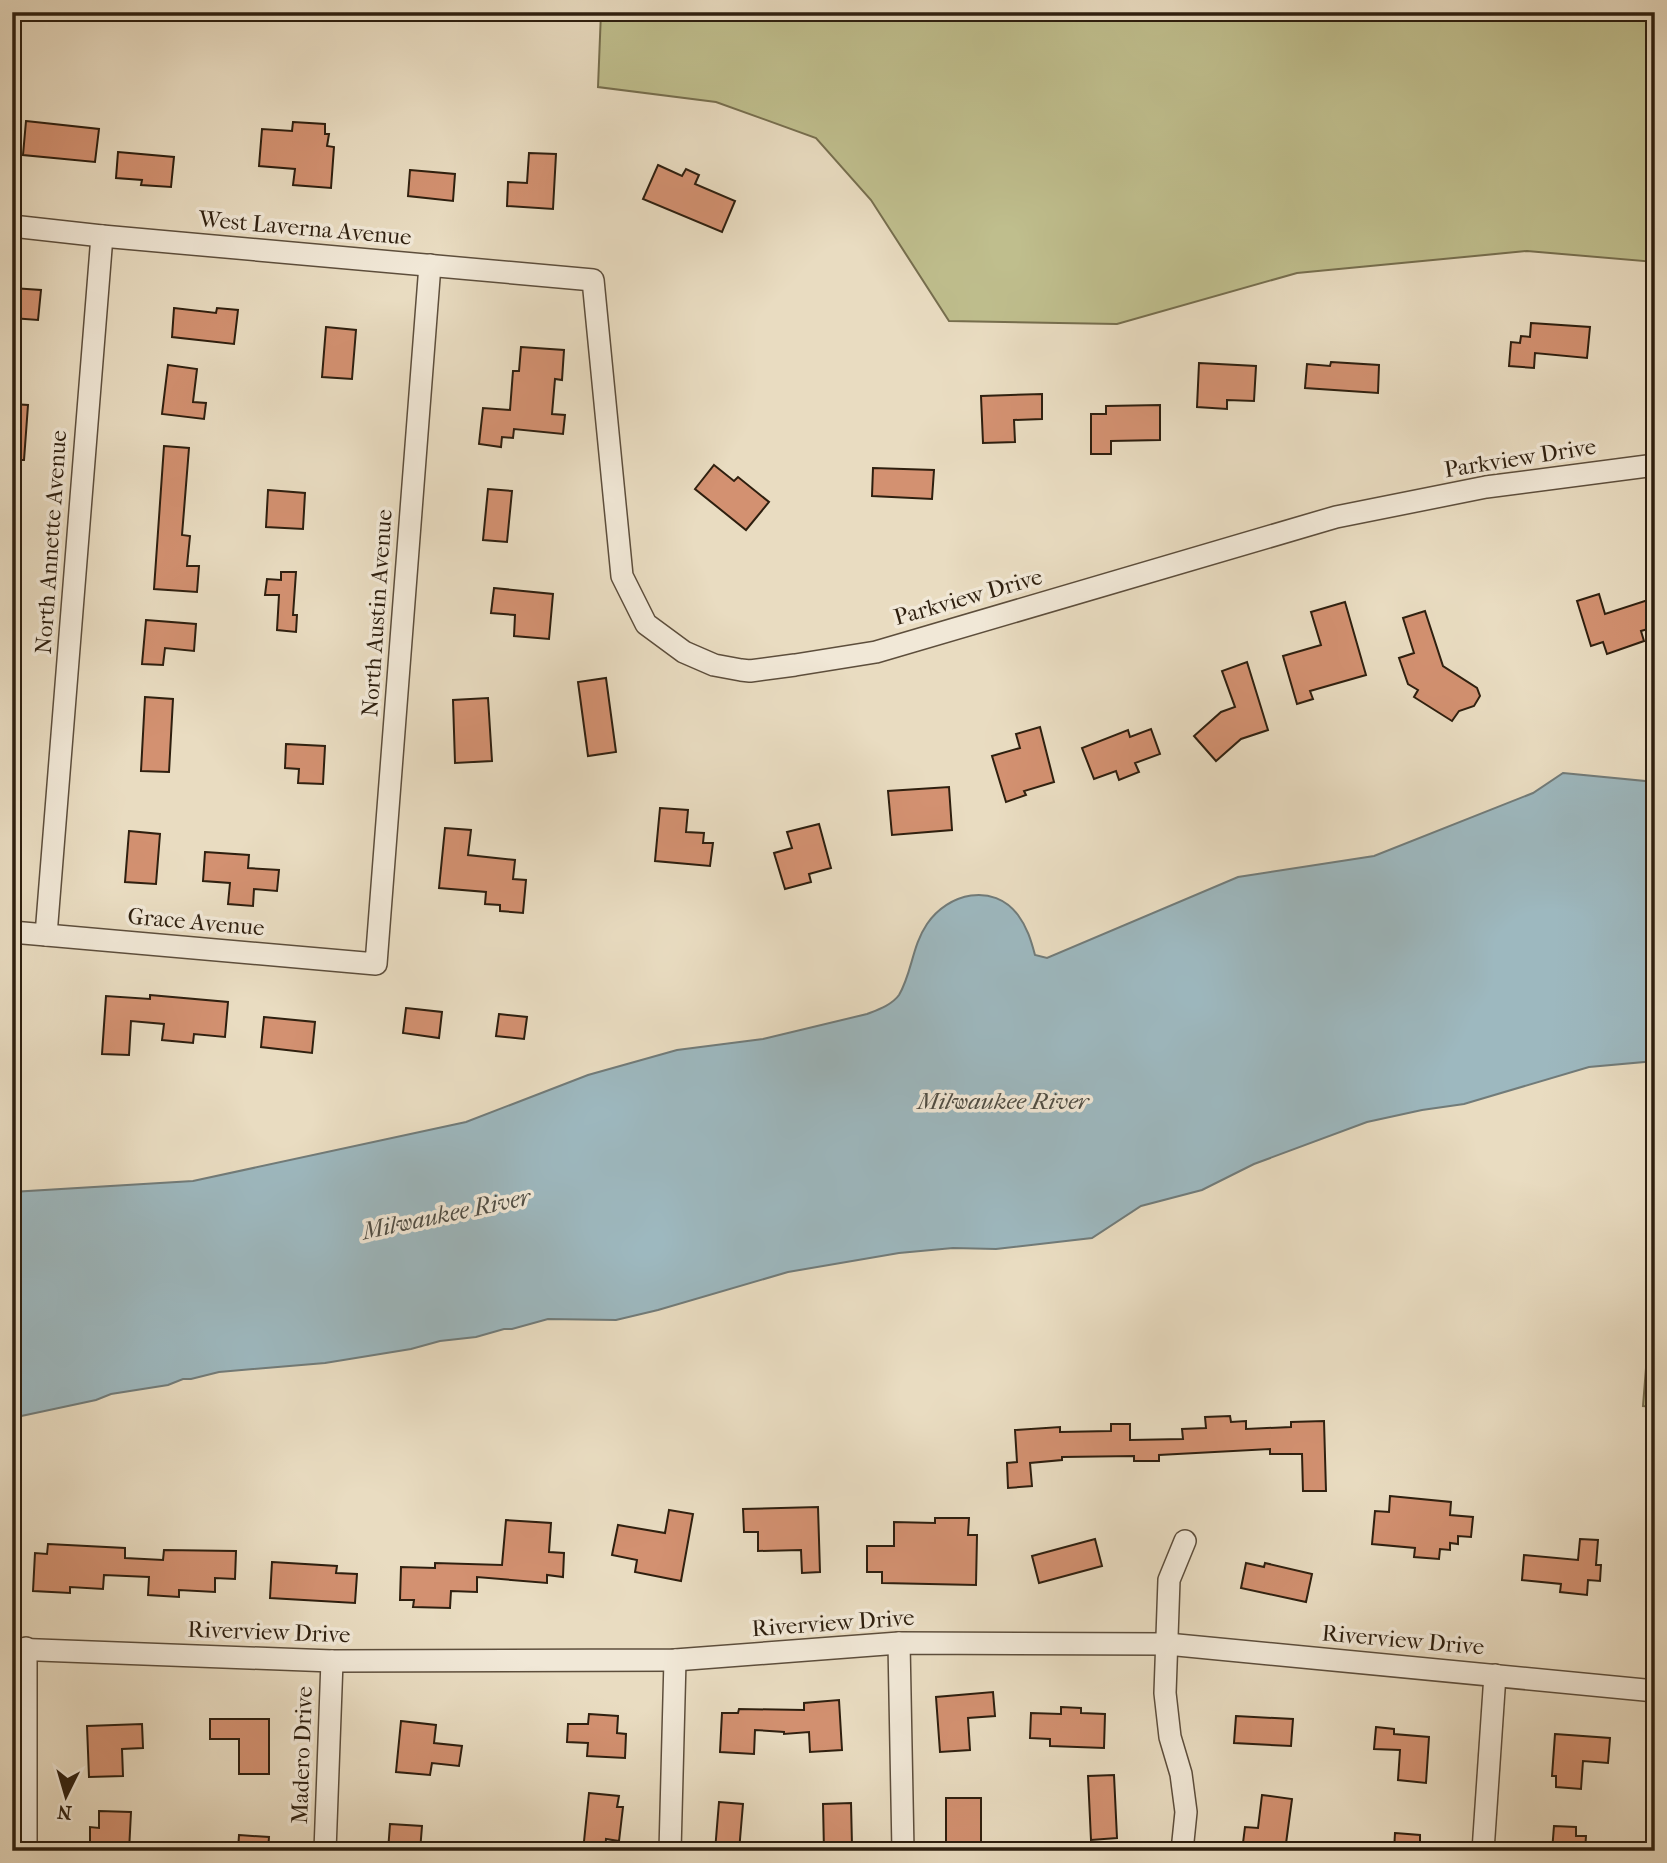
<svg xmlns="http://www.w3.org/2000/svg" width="1667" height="1863" font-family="'IM FELL French Canon',serif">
<rect width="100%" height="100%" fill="#e9dcc1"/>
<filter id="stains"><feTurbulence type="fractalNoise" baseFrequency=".00286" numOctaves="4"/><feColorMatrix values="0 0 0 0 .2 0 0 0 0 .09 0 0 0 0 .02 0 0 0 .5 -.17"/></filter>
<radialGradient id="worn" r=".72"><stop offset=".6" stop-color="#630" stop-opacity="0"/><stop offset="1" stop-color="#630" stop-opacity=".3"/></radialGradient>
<g fill="#bfbe8d" stroke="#766e4e" stroke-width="2">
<path d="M601,12H1655V262L1527,251L1297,273L1117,324L949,321L871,200L816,138L716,102L598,87Z"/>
<path d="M1655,1254V1407L1643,1406Z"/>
</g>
<path fill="#9db8bf" stroke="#717b79" stroke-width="2" d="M1563,773L1655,782V1061L1589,1067L1464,1104L1422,1110L1367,1122L1254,1164L1202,1190L1141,1206L1092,1238L996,1249L953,1248L899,1253L788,1272L658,1310L616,1320L548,1319L512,1329H504L476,1337L440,1341L411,1349L325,1363L219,1372L191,1379H183L168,1385L111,1394L96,1400L12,1418V1192L193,1181L466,1122L588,1075L677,1050L763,1039L867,1014C877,1010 892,1005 899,995C912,973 912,946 927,924C948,893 993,882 1018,915C1027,927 1031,940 1035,955L1047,958L1238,877L1374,856L1533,793Z"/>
<g fill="#d39171" stroke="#2e1f0f" stroke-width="2">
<path d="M26,121L99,129L95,162L23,155Z"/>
<path d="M293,122L325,124V134H329L327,146L334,147L331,188L293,185L295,169L259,166L262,129L292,131Z"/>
<path d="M118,152L174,157L171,187L141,185L142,180L116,178Z"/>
<path d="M529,153L556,154L553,209L507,206L508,182L527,183Z"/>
<path d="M658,165L682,176L686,169L699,175L695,184L735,201L722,232L643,199Z"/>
<path d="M410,170L455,174L453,201L408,196Z"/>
<path d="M12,288L41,290L38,320L12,318Z"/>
<path d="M174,308L216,313L217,308L238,310L234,344L172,337Z"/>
<path d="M1531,323L1590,327L1587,358L1535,353L1534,368L1509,366L1511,342L1520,343L1521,336L1530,337Z"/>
<path d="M326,327L356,330L352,379L322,377Z"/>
<path d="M521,347L564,350L562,380L555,379L552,414L565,415L563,434L514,429L513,438L502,437L501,447L479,444L483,408L510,410L513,371H519Z"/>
<path d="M1331,362L1379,365L1378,393L1305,388L1307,364L1330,366Z"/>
<path d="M1199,363L1256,366L1254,401L1227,400V409L1197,407Z"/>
<path d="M168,365L197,369L193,402L206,403L204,419L162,414Z"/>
<path d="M1042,394V419L1014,420L1015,442L983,443L981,396Z"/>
<path d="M12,404L28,405L24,460H12Z"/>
<path d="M1160,405V440L1111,441V454H1091V414H1106V406Z"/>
<path d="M164,446L189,448L182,535L190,536L187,566H199L197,592L154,589Z"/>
<path d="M714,465L734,481L738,477L769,502L746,530L695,489Z"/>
<path d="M873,468L934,470L932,499L872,496Z"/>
<path d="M488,489L512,491L507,542L483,540Z"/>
<path d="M268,490L305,493L303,529L266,527Z"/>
<path d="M281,572H296L293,615H297L296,632L277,630L279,595H265L267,579L281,580Z"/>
<path d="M494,588L553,594L549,639L514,636L515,615L491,613Z"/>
<path d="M1599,594L1605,614L1651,599L1655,613V627L1641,631L1644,641L1607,654L1603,642L1591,646L1577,601Z"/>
<path d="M1345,602L1366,675L1310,691L1313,699L1297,704L1283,656L1321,645L1311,612Z"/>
<path d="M1425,611L1443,666L1477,688L1480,696L1474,706L1459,711L1452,721L1414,697L1418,690L1408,684L1399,658L1414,653L1403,618Z"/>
<path d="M146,620L196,624L194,651L165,648L163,665L142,664Z"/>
<path d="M1247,662L1268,730L1241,739L1216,761L1194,736L1221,712L1235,707L1222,671Z"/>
<path d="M606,678L616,752L588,756L578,682Z"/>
<path d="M145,697L173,699L169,772L141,771Z"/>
<path d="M488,698L492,761L455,763L453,700Z"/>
<path d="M1040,727L1054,782L1024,791L1026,795L1006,802L992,756L1020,748L1016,734Z"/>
<path d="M1151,729L1160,754L1135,763L1139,772L1119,780L1116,771L1094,779L1082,748L1128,730L1130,737Z"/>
<path d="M286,744L325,746L323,784L298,783L299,769L285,768Z"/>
<path d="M949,787L952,830L892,835L888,791Z"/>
<path d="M660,808L688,810L686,832L704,833L703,843H713L710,866L655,861Z"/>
<path d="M819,824L831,868L809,874L811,882L785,889L774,853L792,848L787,832Z"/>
<path d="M445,828L471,830L468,855L515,860L513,879L526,880L523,913L500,911V905L485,904L486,892L439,888Z"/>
<path d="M129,831L160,834L156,884L125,882Z"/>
<path d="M205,852L249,855L248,868L279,870L277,891L254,889L253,906L228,904L230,883L203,881Z"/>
<path d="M150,995L228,1002L225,1037L194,1034L193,1043L162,1040L164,1024L131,1021L129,1055L102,1054L106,996L150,999Z"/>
<path d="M406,1008L442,1012L439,1038L403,1033Z"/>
<path d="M499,1014L527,1017L524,1039L496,1036Z"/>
<path d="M264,1017L315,1022L312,1053L261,1047Z"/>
<path d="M1230,1416L1231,1422L1246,1421V1429L1291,1427V1422L1324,1421L1326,1491H1303L1302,1454H1270V1449L1159,1455V1461H1134V1456L1062,1457V1460L1030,1463L1032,1486L1008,1488L1007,1463L1017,1462L1015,1430L1060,1427V1432L1111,1431V1424H1130V1440L1183,1439L1182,1429L1206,1428L1205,1417Z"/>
<path d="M1390,1496L1451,1502L1450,1515L1473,1517L1471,1537L1458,1536V1544L1450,1543V1550L1440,1549L1439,1559L1414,1557L1415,1548L1372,1544L1375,1511L1389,1512Z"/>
<path d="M818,1507L820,1572L802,1573L801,1550L758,1551V1532H744L743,1509Z"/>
<path d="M669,1510L693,1514L681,1581L635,1572L637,1560L612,1555L618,1525L665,1533Z"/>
<path d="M935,1518H969L968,1535H977L976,1585L882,1583V1572H867V1546H894V1522L935,1523Z"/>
<path d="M506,1520L551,1523L549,1552L564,1553L563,1577L547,1575V1583L477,1577V1592L451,1591L450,1608L413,1607L414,1600H400L401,1567L435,1568V1563L502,1565Z"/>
<path d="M1095,1539L1102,1566L1039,1583L1032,1556Z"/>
<path d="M1580,1539L1598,1540L1596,1565H1601L1600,1581L1588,1580L1587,1595L1560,1592L1561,1584L1522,1580L1524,1555L1578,1560Z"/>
<path d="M48,1544L125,1548V1558L163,1560L164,1550L236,1551L235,1579L215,1578V1592L179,1590V1597L148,1595L149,1577L104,1575L103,1589L70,1587V1593L33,1591L35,1553L47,1554Z"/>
<path d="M272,1562L337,1566L336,1573L357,1574L355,1603L270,1598Z"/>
<path d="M1246,1563L1264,1567L1265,1563L1312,1574L1306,1602L1241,1588Z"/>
<path d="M993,1692L995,1716L968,1718L970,1750L940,1752L936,1697Z"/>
<path d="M839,1700L842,1750L810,1752L809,1732L784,1734V1732L755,1730L754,1754L720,1752L722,1713H738L739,1709L804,1710V1703Z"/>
<path d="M1061,1707L1081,1708V1713L1105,1714L1104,1748L1050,1746V1739L1030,1738L1031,1713L1061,1714Z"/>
<path d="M589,1714L618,1716L617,1733L626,1734L625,1758L587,1756L588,1743L567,1742L568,1724H588Z"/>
<path d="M1236,1716L1293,1719L1291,1746L1234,1743Z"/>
<path d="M210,1719H269V1774H239V1739H210Z"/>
<path d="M401,1721L436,1725L434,1743L462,1746L459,1766L432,1763L430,1775L396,1772Z"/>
<path d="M142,1724L143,1748L122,1749L123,1776L89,1777L87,1726Z"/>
<path d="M1376,1727L1394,1729V1734L1429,1737L1426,1783L1398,1780L1400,1750L1374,1749Z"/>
<path d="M1555,1734L1610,1738L1608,1763L1583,1761L1581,1789L1556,1787V1776H1552Z"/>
<path d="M1114,1775L1117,1838L1091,1840L1088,1776Z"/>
<path d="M589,1793L619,1796L617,1807H623L619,1841L606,1839L605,1851H583Z"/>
<path d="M1262,1795L1292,1799L1285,1851H1242L1245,1827L1258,1828Z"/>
<path d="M946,1798H981V1851H966V1844H946Z"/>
<path d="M719,1802L743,1804L739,1851H715Z"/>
<path d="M851,1803L852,1845H841V1851H824L823,1804Z"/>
<path d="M99,1811L131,1812L129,1851H98V1848H90V1827L99,1828Z"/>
<path d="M390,1824L422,1826L420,1851H388Z"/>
<path d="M1554,1826L1576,1827V1836H1586L1585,1851H1552Z"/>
<path d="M1395,1833L1420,1835V1851H1394Z"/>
<path d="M239,1835L269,1837L268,1851H238Z"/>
</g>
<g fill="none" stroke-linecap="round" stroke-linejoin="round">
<g stroke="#5d4e3c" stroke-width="24">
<g id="minor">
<path d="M12,226L102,236L593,280L622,576L646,624L684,652L714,665L741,670L750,671L795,665L876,652L1336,517L1486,487L1655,465"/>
<path d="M12,932L376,964L430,265"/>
<path d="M46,935L102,236"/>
<path d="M899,1643L903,1851"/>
<path d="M12,1649L332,1661L675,1660L899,1643L1167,1644L1655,1691"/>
<path d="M26,1851V1648"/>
<path d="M325,1851L332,1661"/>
<path d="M670,1851L675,1660"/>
<path d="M1182,1851L1186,1812L1181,1774L1170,1737L1165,1693L1169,1580L1185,1541"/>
<path d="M1483,1851L1495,1675"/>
</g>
</g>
<use href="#minor" stroke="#f1e8d7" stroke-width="21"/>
</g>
<g text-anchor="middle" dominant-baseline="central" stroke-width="7" stroke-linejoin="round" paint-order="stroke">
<g font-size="23" fill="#2e1f0f" stroke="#f1e8d7">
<text transform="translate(305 228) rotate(5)">West Laverna Avenue</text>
<text transform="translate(1520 458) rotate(-9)">Parkview Drive</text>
<text transform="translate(51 542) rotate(-86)">North Annette Avenue</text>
<text transform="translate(968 597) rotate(-16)">Parkview Drive</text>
<text transform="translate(377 613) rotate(-86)">North Austin Avenue</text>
<text transform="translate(196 922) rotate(5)">Grace Avenue</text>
<text transform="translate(833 1623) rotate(-4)">Riverview Drive</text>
<text transform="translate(269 1632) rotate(2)">Riverview Drive</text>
<text transform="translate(1403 1640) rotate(5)">Riverview Drive</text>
<text transform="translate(302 1755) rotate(-88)">Madero Drive</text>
</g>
<g font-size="24" font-style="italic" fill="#4f4d44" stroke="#f1e8d7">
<text x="1003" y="1101">Milwaukee River</text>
<text transform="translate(446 1214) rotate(-12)">Milwaukee River</text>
</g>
</g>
<rect width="1667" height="1863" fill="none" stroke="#e9dcc1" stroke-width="42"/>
<rect x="14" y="14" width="1639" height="1835" fill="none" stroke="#2e1f0f" stroke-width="3.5"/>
<rect x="21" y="21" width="1625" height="1821" fill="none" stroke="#2e1f0f" stroke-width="2"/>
<g transform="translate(66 1796) rotate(185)" stroke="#f1e8d7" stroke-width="5" paint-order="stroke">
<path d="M0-5L12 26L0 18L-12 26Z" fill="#2e1f0f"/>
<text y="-10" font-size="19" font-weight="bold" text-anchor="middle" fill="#2e1f0f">N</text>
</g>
<rect width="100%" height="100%" filter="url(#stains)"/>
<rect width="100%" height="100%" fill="url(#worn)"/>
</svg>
